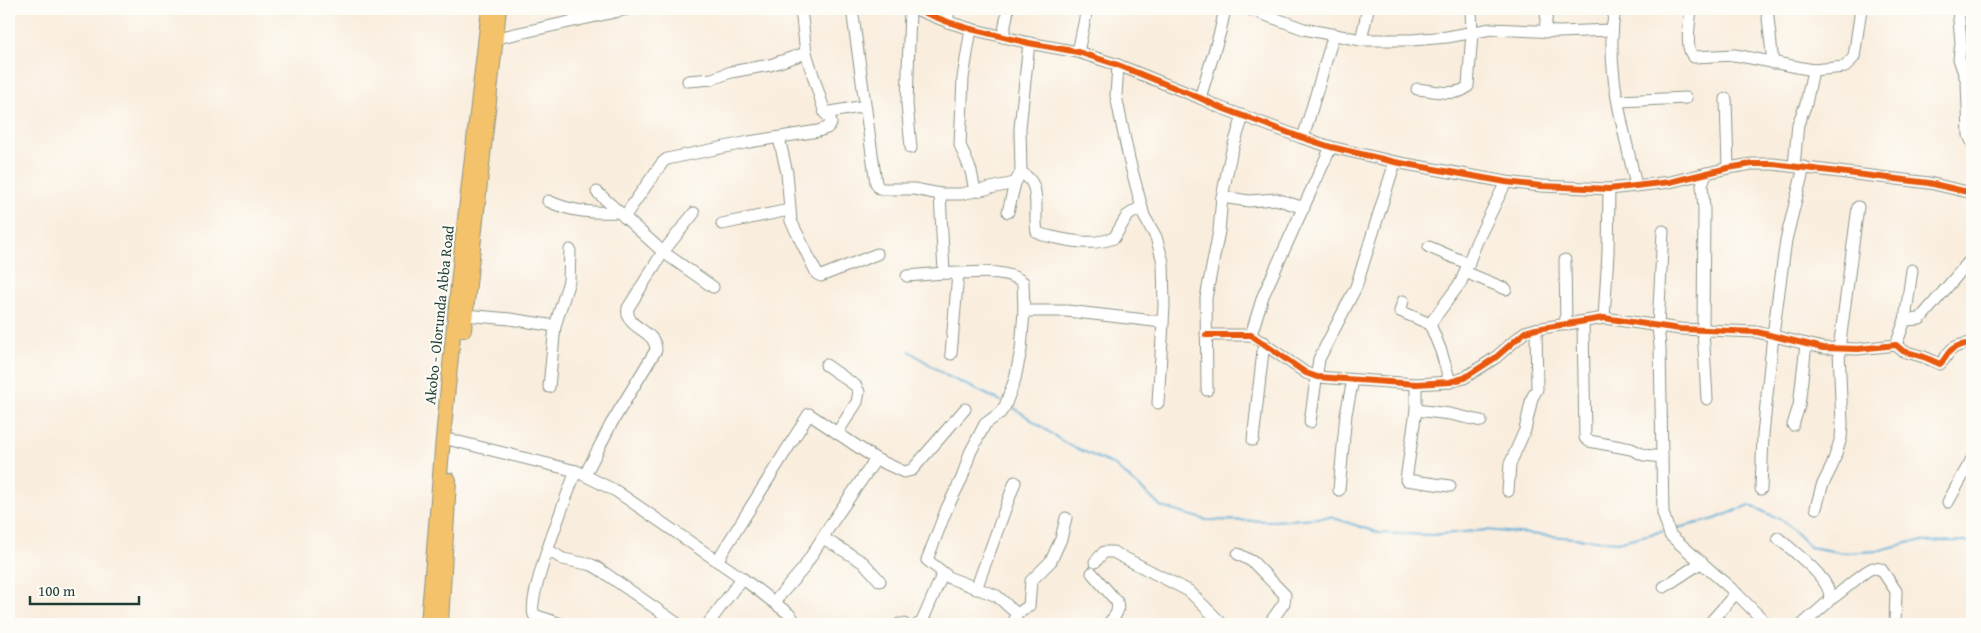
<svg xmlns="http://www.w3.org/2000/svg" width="1981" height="633" font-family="'Gentium Book Plus',serif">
<rect width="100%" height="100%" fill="#fdfcf7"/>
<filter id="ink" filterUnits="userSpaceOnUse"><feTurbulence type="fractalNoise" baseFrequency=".02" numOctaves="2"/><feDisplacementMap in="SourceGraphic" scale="10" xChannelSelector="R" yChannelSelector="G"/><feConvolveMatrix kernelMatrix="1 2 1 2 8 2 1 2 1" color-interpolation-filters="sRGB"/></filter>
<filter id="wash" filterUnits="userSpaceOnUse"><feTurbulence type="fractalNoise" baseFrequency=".0096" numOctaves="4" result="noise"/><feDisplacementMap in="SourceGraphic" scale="20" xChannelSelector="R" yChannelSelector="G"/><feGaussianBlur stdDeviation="1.12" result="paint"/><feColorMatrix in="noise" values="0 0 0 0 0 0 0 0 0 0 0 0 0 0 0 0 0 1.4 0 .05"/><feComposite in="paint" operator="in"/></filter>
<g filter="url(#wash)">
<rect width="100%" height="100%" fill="#f9eddd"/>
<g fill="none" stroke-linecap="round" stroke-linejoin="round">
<g stroke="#5dadd7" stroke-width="2">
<path d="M909,351L947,376L1001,401"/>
<path d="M1010,405L1065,443L1114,465L1162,507L1206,520L1273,521L1331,517L1379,533L1432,535L1486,530L1617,542L1664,531"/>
<path d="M1673,529L1715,519L1749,505L1784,521L1810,547L1844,553L1877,551L1911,542L1964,541L1972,543"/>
</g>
</g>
</g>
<g filter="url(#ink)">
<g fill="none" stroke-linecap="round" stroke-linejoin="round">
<g stroke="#8c9588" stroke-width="13">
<g id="minor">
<path d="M852,9L876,183L879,188L883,189H914L940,194"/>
<path d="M910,9L907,104L911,148"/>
<path d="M915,9L948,22L971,29L1029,43L1078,52L1118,65L1200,98L1219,107L1300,137L1331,147L1395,162L1506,182L1541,186L1609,189L1670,182L1728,168L1752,164H1773L1929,183L1972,193"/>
<path d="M1249,9L1304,29L1361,40H1412L1447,37L1491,29L1559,32L1612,30"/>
<path d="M1615,9C1604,68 1624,128 1636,186"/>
<path d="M1691,9C1690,20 1684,50 1694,57L1735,55L1813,70L1845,67L1854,57L1861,9"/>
<path d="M1767,9L1773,63"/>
<path d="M1958,9L1961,43L1959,59L1967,82L1969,135L1972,142"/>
<path d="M948,22V9"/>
<path d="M971,29L963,78L960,145L971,171L975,191"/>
<path d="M1545,32L1547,9"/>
<path d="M1003,37L1008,9"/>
<path d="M497,38L628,9"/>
<path d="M1361,40L1368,9"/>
<path d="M1078,52L1087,9"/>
<path d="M1118,65L1116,96L1129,159L1144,216L1156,237L1163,262L1164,306L1158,403"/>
<path d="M688,81L712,79L731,72L770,65L806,53"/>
<path d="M1417,89C1431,90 1458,98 1468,86L1472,33L1471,9"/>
<path d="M1200,98L1220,32L1225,9"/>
<path d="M1726,99L1728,168"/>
<path d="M1619,101L1686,98"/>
<path d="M825,113L865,106"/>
<path d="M779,138L787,173L791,221L817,274L821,276L877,254"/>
<path d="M1303,138L1334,34"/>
<path d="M1794,166L1798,124L1806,104L1813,70"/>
<path d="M1021,172C1025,175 1030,179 1032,183C1039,195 1034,218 1037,232L1043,235C1067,240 1090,247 1114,238L1127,216L1141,207"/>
<path d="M1706,173L1702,185L1704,209L1703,329L1707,399"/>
<path d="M1015,183L961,194H940L944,273C968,275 1002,266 1023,282L1024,311L1021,350L1015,379L1005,406L1000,413L985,424L970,453L962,478L947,508L927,560L950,578L997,596L1017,614"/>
<path d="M597,192L663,252L713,287"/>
<path d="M1222,197L1249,201L1276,199L1304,208"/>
<path d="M548,201C572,212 592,213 619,212"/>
<path d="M1008,212L1015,183L1021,172L1020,128L1029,43"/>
<path d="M624,217L662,163L667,159L749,142L818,131L827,128L831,124L830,118L825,113L806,53L801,9"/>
<path d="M722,224L789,210"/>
<path d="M1663,231L1658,326L1660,347L1663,513L1670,535L1736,593L1767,624"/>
<path d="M1429,247L1469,264"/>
<path d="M1565,260L1566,325"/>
<path d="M1465,272L1506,289"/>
<path d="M907,276L944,273"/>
<path d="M1403,301L1400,311L1430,324L1441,351L1450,382"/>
<path d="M1024,311H1067L1163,322"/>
<path d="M465,315L510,319L555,326"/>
<path d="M1604,318L1608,253L1609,189"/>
<path d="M1905,320L1912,270"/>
<path d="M1583,322L1585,438L1589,441L1631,449L1644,455L1662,457"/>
<path d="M1430,324L1461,282L1477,241L1506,182"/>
<path d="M1206,335H1251L1306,373L1317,377L1416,384L1450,382L1464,378L1495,358L1525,332L1536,329L1604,318L1680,329L1757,332L1823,348L1858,349L1896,345L1903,351L1924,357L1940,364C1945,360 1946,355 1951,350C1956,345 1965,344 1972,343"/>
<path d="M1251,335L1263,296L1331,147"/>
<path d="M1896,345L1905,320L1920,319L1972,258"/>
<path d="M951,354L958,274"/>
<path d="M826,365L856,386L859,392L857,402L837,433"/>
<path d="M1416,384V410L1406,480L1450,486"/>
<path d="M549,387L555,326L569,281L570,250"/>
<path d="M1207,390L1206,298L1219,231L1222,197L1231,154L1243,116"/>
<path d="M1416,410L1450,414L1481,421"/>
<path d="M1310,422L1319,359L1356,287L1395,162"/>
<path d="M1793,425L1799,406L1806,344"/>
<path d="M451,440L576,471L616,491L742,578L789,614L797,624"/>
<path d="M1253,440L1264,342"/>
<path d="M585,475L611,424L656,350C656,329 624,329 628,308L663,252L694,213"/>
<path d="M1761,489L1763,435L1773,335L1786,240L1804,167"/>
<path d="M1339,490L1346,414L1353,380"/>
<path d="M1508,491L1510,464L1525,430L1532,398L1537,389L1536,329"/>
<path d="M1948,502L1972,459"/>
<path d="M1816,508L1822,486L1832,466L1841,438L1842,425L1839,349L1858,207"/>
<path d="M823,538L864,563L880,581"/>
<path d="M1778,538C1790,549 1842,586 1827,603L1803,624"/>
<path d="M548,550L563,559L592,565L599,569L678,624"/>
<path d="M1238,554L1253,562L1285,595L1284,603L1269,624"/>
<path d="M717,561L809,414L876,459L904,472L912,470L965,409"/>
<path d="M1095,562L1104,552H1113L1189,591L1222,624"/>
<path d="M1092,573L1117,602C1120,612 1114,617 1108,624"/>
<path d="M1664,587L1702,562"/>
<path d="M976,589L1015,482"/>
<path d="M1831,599C1842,593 1864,570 1873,568C1874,568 1880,569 1881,569L1896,591L1895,624"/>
<path d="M774,602L803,569L833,521L876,459"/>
<path d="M561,624L534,615C526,599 568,493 576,471"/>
<path d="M708,624L742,578"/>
<path d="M899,624H904"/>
<path d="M918,624H921L943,573"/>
<path d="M1013,624L1017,614L1029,606L1031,581L1051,561L1061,539L1066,518"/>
<path d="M1709,624L1736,593"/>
</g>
</g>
<g stroke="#8c9588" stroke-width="16">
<g id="major">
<path d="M464,330L499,9"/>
<path d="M428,624L443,438L462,245L489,9"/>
<path d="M441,624L449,480"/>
</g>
</g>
<use href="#minor" stroke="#fff" stroke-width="11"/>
<use href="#major" stroke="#f3c26a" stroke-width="14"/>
<g stroke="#fdfcf7" stroke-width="9">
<g id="cycleway">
<path d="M915,9L948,22L971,29L1029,43L1078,52L1118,65L1200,98L1219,107L1300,137L1331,147L1395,162L1506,182L1541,186L1609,189L1670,182L1728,168L1752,164H1773L1929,183L1972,193"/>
<path d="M1206,335H1251L1306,373L1317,377L1416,384L1450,382L1464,378L1495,358L1525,332L1536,329L1604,318L1680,329L1757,332L1823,348L1858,349L1896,345L1903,351L1924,357L1940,364C1945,360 1946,355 1951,350C1956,345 1965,344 1972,343"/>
</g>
</g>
<use href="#cycleway" stroke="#e8590c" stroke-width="6"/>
</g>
</g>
<g text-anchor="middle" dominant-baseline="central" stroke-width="4" stroke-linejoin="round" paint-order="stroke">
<g font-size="15" fill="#1f3d34" stroke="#fdfcf7">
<text transform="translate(439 315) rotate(-84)">Akobo - Olorunda Abba Road</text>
</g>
</g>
<rect width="1981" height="633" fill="none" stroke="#fdfcf7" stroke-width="30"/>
<path d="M30 596v8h109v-8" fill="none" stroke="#1f3d34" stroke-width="2.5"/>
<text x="38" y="596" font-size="15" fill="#1f3d34" stroke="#fdfcf7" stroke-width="4" paint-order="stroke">100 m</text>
</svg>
